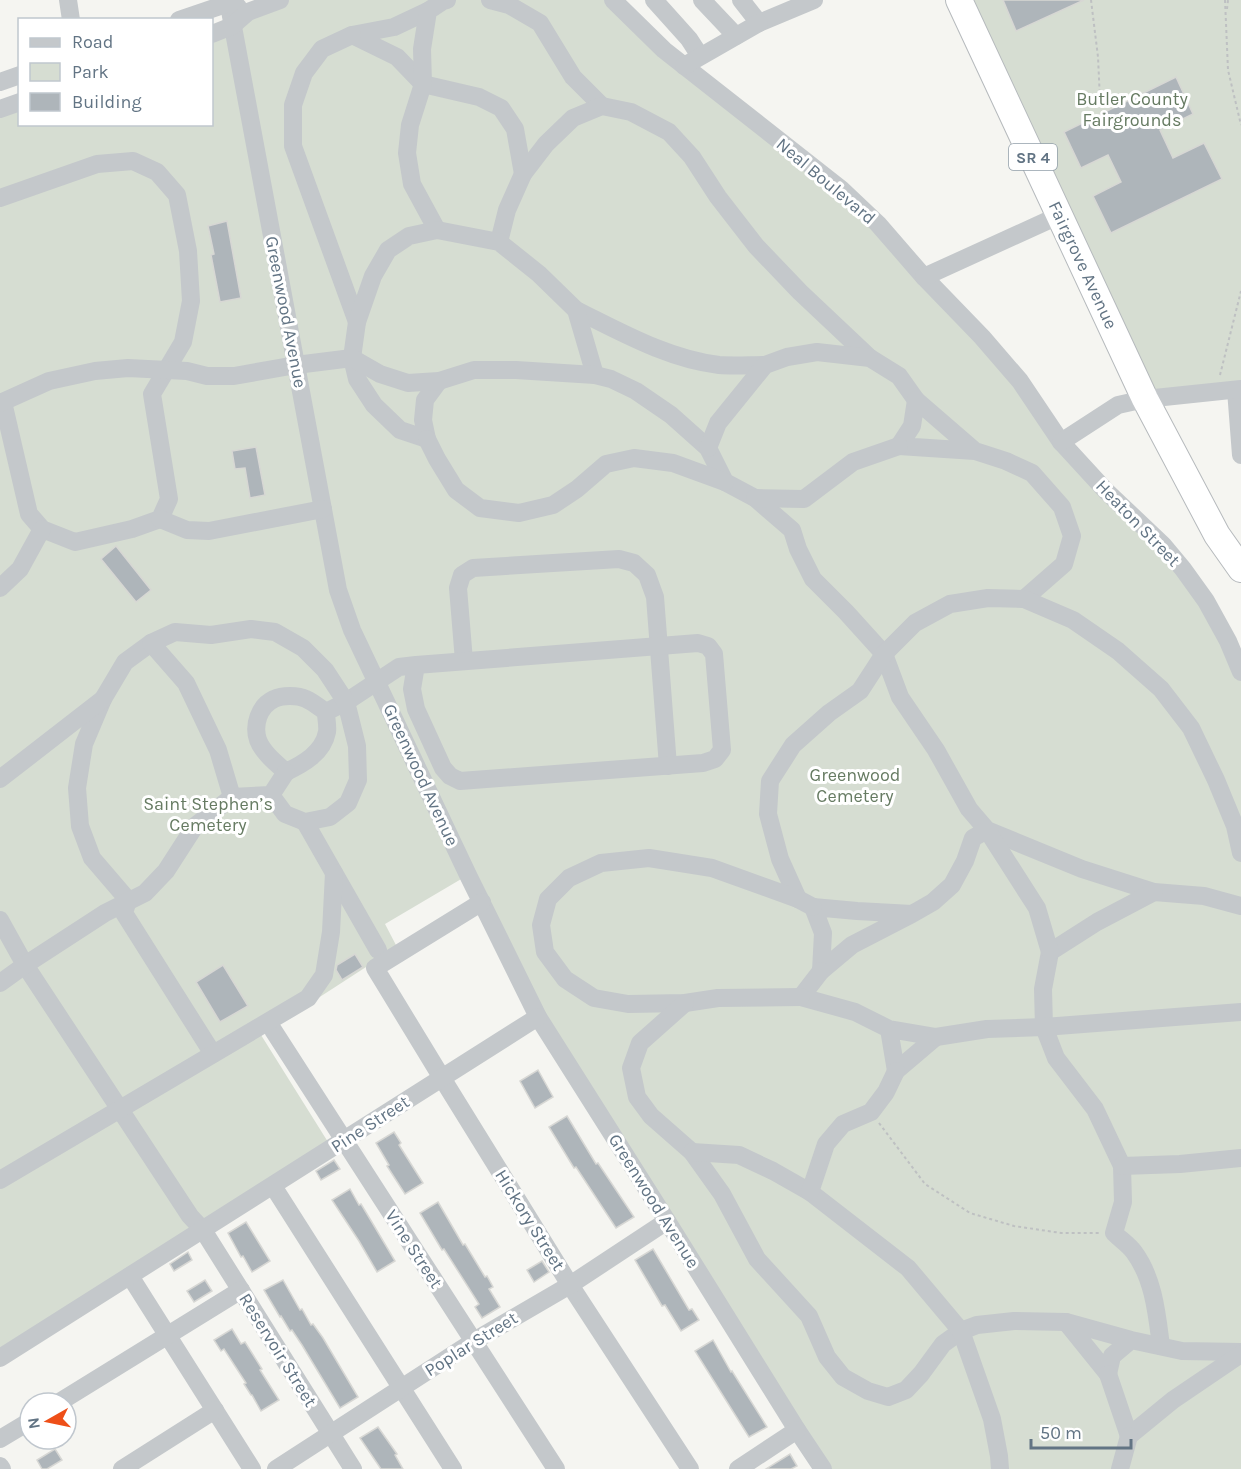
<svg xmlns="http://www.w3.org/2000/svg" width="1241" height="1469" font-family="Karla,sans-serif">
<rect width="100%" height="100%" fill="#f5f5f1"/>
<g fill="#d6ddd2">
<path d="M280,0H613L841,189L1163,545L1241,672V1469H823L538,1017L468,875L385,924L397,947L261,1035L328,1142L0,1348V109L19,102L20,124H212V34Z"/>
<path d="M959,0H1241V389L1145,399Z"/>
</g>
<g fill="#aeb5ba" stroke="#d7d7d4" stroke-width="1.5">
<path d="M1003,0H1084L1016,31Z"/>
<path d="M1176,77L1193,114L1160,130L1173,158L1204,143L1222,179L1111,233L1093,196L1121,182L1108,155L1081,168L1064,132Z"/>
<path d="M227,221L241,298L220,302L211,255L214,254L208,226Z"/>
<path d="M256,447L265,495L250,498L245,468L235,469L232,451Z"/>
<path d="M116,546L151,590L136,602L101,559Z"/>
<path d="M355,954L363,967L342,980L336,970L337,965Z"/>
<path d="M223,965L248,1006L220,1022L196,982Z"/>
<path d="M538,1070L553,1097L535,1108L520,1081Z"/>
<path d="M567,1116L596,1164L598,1163L634,1217L616,1228L576,1167L574,1168L549,1127Z"/>
<path d="M394,1132L401,1143L399,1145L423,1183L405,1194L387,1166L389,1165L376,1143Z"/>
<path d="M334,1160L340,1169L321,1180L316,1171Z"/>
<path d="M350,1189L359,1205L361,1204L370,1219L395,1261L377,1272L359,1241L332,1200Z"/>
<path d="M438,1202L463,1245L465,1244L485,1277L487,1276L493,1287L489,1289L500,1307L482,1318L475,1307L479,1304L444,1249L442,1250L420,1213Z"/>
<path d="M246,1222L270,1261L252,1272L243,1256L241,1257L228,1233Z"/>
<path d="M653,1249L689,1310L692,1309L699,1320L681,1331L665,1305L662,1306L635,1260Z"/>
<path d="M188,1252L192,1260L174,1271L170,1264Z"/>
<path d="M542,1261L549,1272L534,1282L527,1270Z"/>
<path d="M205,1280L212,1291L194,1302L187,1291Z"/>
<path d="M283,1280L300,1310L302,1309L311,1325L313,1324L323,1338L358,1397L340,1408L302,1345L292,1330L290,1331L281,1316L280,1317L264,1290Z"/>
<path d="M232,1329L241,1344L245,1342L262,1369L260,1370L279,1400L261,1411L252,1395H251L244,1384L246,1383L224,1349L221,1351L214,1340Z"/>
<path d="M713,1340L731,1372L732,1371L767,1427L749,1437L695,1351Z"/>
<path d="M378,1427L397,1454L395,1455L403,1469H381L360,1438Z"/>
<path d="M55,1449L62,1460L47,1469H42L37,1460Z"/>
<path d="M790,1454L797,1466L791,1469H766Z"/>
</g>
<g fill="none" stroke-linecap="round" stroke-linejoin="round">
<g stroke="#b6babd" stroke-width="28">
<path id="highway" d="M959,0L1145,399L1217,535L1241,569"/>
</g>
<g stroke="#bec0c2" stroke-width="2" stroke-dasharray="3 3" stroke-linecap="butt">
<path d="M1091,0L1098,57L1100,100"/>
<path d="M1225,0L1228,70L1241,125"/>
<path d="M1227,9L1228,0"/>
<path d="M1220,375L1241,291"/>
<path d="M879,1123L925,1184L970,1213L1014,1226L1061,1233H1099"/>
</g>
<g stroke="#c4c8cb" stroke-width="18">
<path d="M68,0L71,20"/>
<path d="M228,0L338,590L352,630L468,875L538,1017L667,1221L797,1430L823,1469"/>
<path d="M490,0L509,5L540,23L573,77L602,106"/>
<path d="M613,0L664,50L841,189L878,224L924,277L982,337L1020,381L1061,442L1106,491L1163,545L1183,569L1206,601L1228,641L1241,672"/>
<path d="M654,0L689,39L700,56"/>
<path d="M702,0L736,36"/>
<path d="M741,0L759,23L814,0"/>
<path d="M428,11L394,27L352,35L397,57L423,84L479,97L501,108L515,129L523,174"/>
<path d="M179,20L229,3L238,7"/>
<path d="M212,34L232,26L248,12L280,0"/>
<path d="M352,35L322,49L304,73L293,105V146L357,322"/>
<path d="M684,66L759,23"/>
<path d="M0,82L20,75"/>
<path d="M0,109L20,102"/>
<path d="M0,198L97,164L133,161L157,172L177,195L188,251L191,301L183,342L152,394L169,499L160,519L132,529L75,542L42,529L29,514L3,402"/>
<path d="M437,230L412,184L407,153L410,125L423,84L422,49L428,11L443,1L447,0"/>
<path d="M499,242L507,210L523,174L546,144L573,118L602,106L631,112L669,132L692,157L718,197L756,246L800,292L870,358"/>
<path d="M924,277L1060,215"/>
<path d="M576,310C621,332 668,359 719,365C734,366 750,365 765,365"/>
<path d="M439,381L425,400L423,420L427,439L400,430L374,405L357,379L352,358L357,322L373,276L388,250L409,236L437,230L499,242L539,274L576,310L595,375"/>
<path d="M1236,390L1241,455"/>
<path d="M0,403L49,381L95,371L128,368L187,371L207,376H234L296,365L352,358L380,374L408,383L439,381L474,370H516L595,375L611,379L636,391L671,415L708,448L725,482L755,498L792,530L798,549L813,579L846,612L884,654L900,697L936,750L969,809L987,830L1082,869L1154,892L1204,896L1241,906"/>
<path d="M427,439L437,459L456,490L480,508L519,513L553,505L577,489L606,464L634,458L673,463L725,482"/>
<path d="M1061,442L1118,405L1145,399L1241,389"/>
<path d="M708,448L718,423L765,365L787,357L817,352L870,358L899,376L916,400"/>
<path d="M975,451L916,400L912,426L899,446L975,451L1006,461L1032,473L1062,507L1072,536L1064,564L1024,599"/>
<path d="M755,498L804,499L853,462L899,446"/>
<path d="M160,519L187,530L209,531L323,509"/>
<path d="M0,588L20,569L42,529"/>
<path d="M464,661L458,588L462,575L473,568L619,559L634,563L647,575L655,597L668,766"/>
<path d="M103,699L84,744L77,788L80,826L92,858L128,900L124,913L213,1054"/>
<path d="M326,712C326,719 328,726 327,732C323,753 303,764 286,772C276,763 263,753 258,740C253,725 259,706 274,699C282,695 298,695 306,699C313,702 320,708 326,712L346,702L399,667L416,665L698,643L708,646L714,654L722,750L715,759L703,763L460,781L450,776L443,768L416,709L412,689L416,665"/>
<path d="M0,779L103,699L125,662L151,643"/>
<path d="M271,795L232,797L218,750L186,683L151,643L175,632L211,635L251,629L275,632L303,648L325,670L346,702L357,746L358,780L348,803L330,817L305,822L285,814L271,795L286,772"/>
<path d="M305,822L378,950"/>
<path d="M1154,892L1097,922L1050,952L1043,989L1044,1027L1056,1058L1095,1109L1122,1166L1123,1202L1114,1233C1120,1239 1129,1245 1134,1252C1154,1279 1157,1315 1161,1346"/>
<path d="M798,899L780,859L768,814L770,781L793,745L829,713L860,691L884,654L915,623L950,604L988,598L1024,599L1073,620L1118,651L1161,689L1191,728L1216,780L1235,826L1241,853"/>
<path d="M482,902L375,968L442,1078L570,1285L690,1469"/>
<path d="M912,914L852,945L821,971L823,933L813,907L857,911L912,914L933,902L952,885L965,861L973,838L987,830L1037,908L1050,952"/>
<path d="M0,920L25,965L190,1216L203,1230L353,1469"/>
<path d="M821,971L801,997L855,1012L889,1029L896,1071L936,1037L889,1029"/>
<path d="M0,983L25,965L105,913L145,893L166,871L195,826L232,797"/>
<path d="M801,997L718,998L685,1003L628,1004L594,998L565,979L545,952L541,925L548,899L569,878L601,863L649,858L712,868L798,899L813,907"/>
<path d="M685,1003L640,1043L631,1068L637,1097L651,1116L692,1152L722,1194L757,1259L809,1316L827,1357L843,1377L868,1391L888,1397L906,1390L921,1374L943,1344L961,1331L977,1325L1014,1321L1066,1322"/>
<path d="M273,1030L556,1469"/>
<path d="M936,1037L987,1029L1044,1027L1241,1012"/>
<path d="M692,1152L739,1155L773,1171L810,1192L908,1268L961,1331L992,1419L999,1456L1000,1469"/>
<path d="M1122,1166L1180,1164L1241,1158"/>
<path d="M0,1180L308,998L324,975L331,932L334,873"/>
<path d="M273,1186L453,1469"/>
<path d="M810,1192L826,1144L843,1124L871,1112L886,1092L896,1071"/>
<path d="M130,1276L252,1469"/>
<path d="M1131,1340L1112,1356L1108,1374L1066,1322L1131,1340L1182,1351L1241,1352"/>
<path d="M0,1358L538,1017"/>
<path d="M1108,1374L1129,1436L1173,1400L1241,1354"/>
<path d="M58,1403L241,1290"/>
<path d="M0,1439L30,1421"/>
<path d="M0,1466L2,1469"/>
<path d="M122,1469L215,1410"/>
<path d="M276,1469L474,1341L570,1285L667,1221"/>
<path d="M738,1469L797,1430"/>
<path d="M1120,1469L1129,1436"/>
</g>
<use href="#highway" stroke="#fff" stroke-width="26"/>
</g>
<g text-anchor="middle" dominant-baseline="central" stroke-width="6" stroke-linejoin="round" paint-order="stroke">
<rect fill="#fff" stroke="#919ea9" stroke-width="1.5" x="1009" y="144" width="48" height="26" rx="4.5"/>
<g font-size="16" font-weight="bold" fill="#627484">
<text x="1033" y="157">SR 4</text>
</g>
<g font-size="18" fill="#667b62" stroke="#fff">
<text x="1132" y="99">Butler County<tspan x="1132" dy="21">Fairgrounds</tspan></text>
<text x="855" y="775">Greenwood<tspan x="855" dy="21">Cemetery</tspan></text>
<text x="208" y="804">Saint Stephen’s<tspan x="208" dy="21">Cemetery</tspan></text>
</g>
<g font-size="18" fill="#627484" stroke="#fff">
<text transform="translate(826 181) rotate(40)">Neal Boulevard</text>
<text transform="translate(1083 265) rotate(65)">Fairgrove Avenue</text>
<text transform="translate(286 312) rotate(79)">Greenwood Avenue</text>
<text transform="translate(1138 523) rotate(46)">Heaton Street</text>
<text transform="translate(421 775) rotate(65)">Greenwood Avenue</text>
<text transform="translate(370 1124) rotate(-33)">Pine Street</text>
<text transform="translate(654 1201) rotate(58)">Greenwood Avenue</text>
<text transform="translate(530 1220) rotate(58)">Hickory Street</text>
<text transform="translate(414 1249) rotate(57)">Vine Street</text>
<text transform="translate(471 1344) rotate(-32)">Poplar Street</text>
<text transform="translate(278 1350) rotate(58)">Reservoir Street</text>
</g>
</g>
<rect x="18" y="18" width="195" height="108" fill="#ffffff" stroke="#c0c7ce" stroke-width="1.5"/>
<rect x="30" y="38" width="30" height="9" fill="#c4c8cb" stroke="#c0c7ce" stroke-width="1.5"/>
<text x="72" y="48" font-size="18" fill="#627484">Road</text>
<rect x="30" y="63" width="30" height="18" fill="#d6ddd2" stroke="#c0c7ce" stroke-width="1.5"/>
<text x="72" y="78" font-size="18" fill="#627484">Park</text>
<rect x="30" y="93" width="30" height="18" fill="#aeb5ba" stroke="#c0c7ce" stroke-width="1.5"/>
<text x="72" y="108" font-size="18" fill="#627484">Building</text>
<g transform="translate(48 1421) rotate(261)"><circle r="28" fill="#ffffff" stroke="#c0c7ce" stroke-width="1.5"/>
<path d="M0-4.5L10 22L0 15L-10 22Z" fill="#ee4f18"/>
<text y="-9" font-size="16" font-weight="bold" text-anchor="middle" fill="#627484">N</text>
</g>
<path d="M1031 1439v9h100v-9" fill="none" stroke="#627484" stroke-width="3"/>
<text x="1040" y="1439" font-size="18" fill="#627484" stroke="#ffffff" stroke-width="4.5" paint-order="stroke">50 m</text>
</svg>
